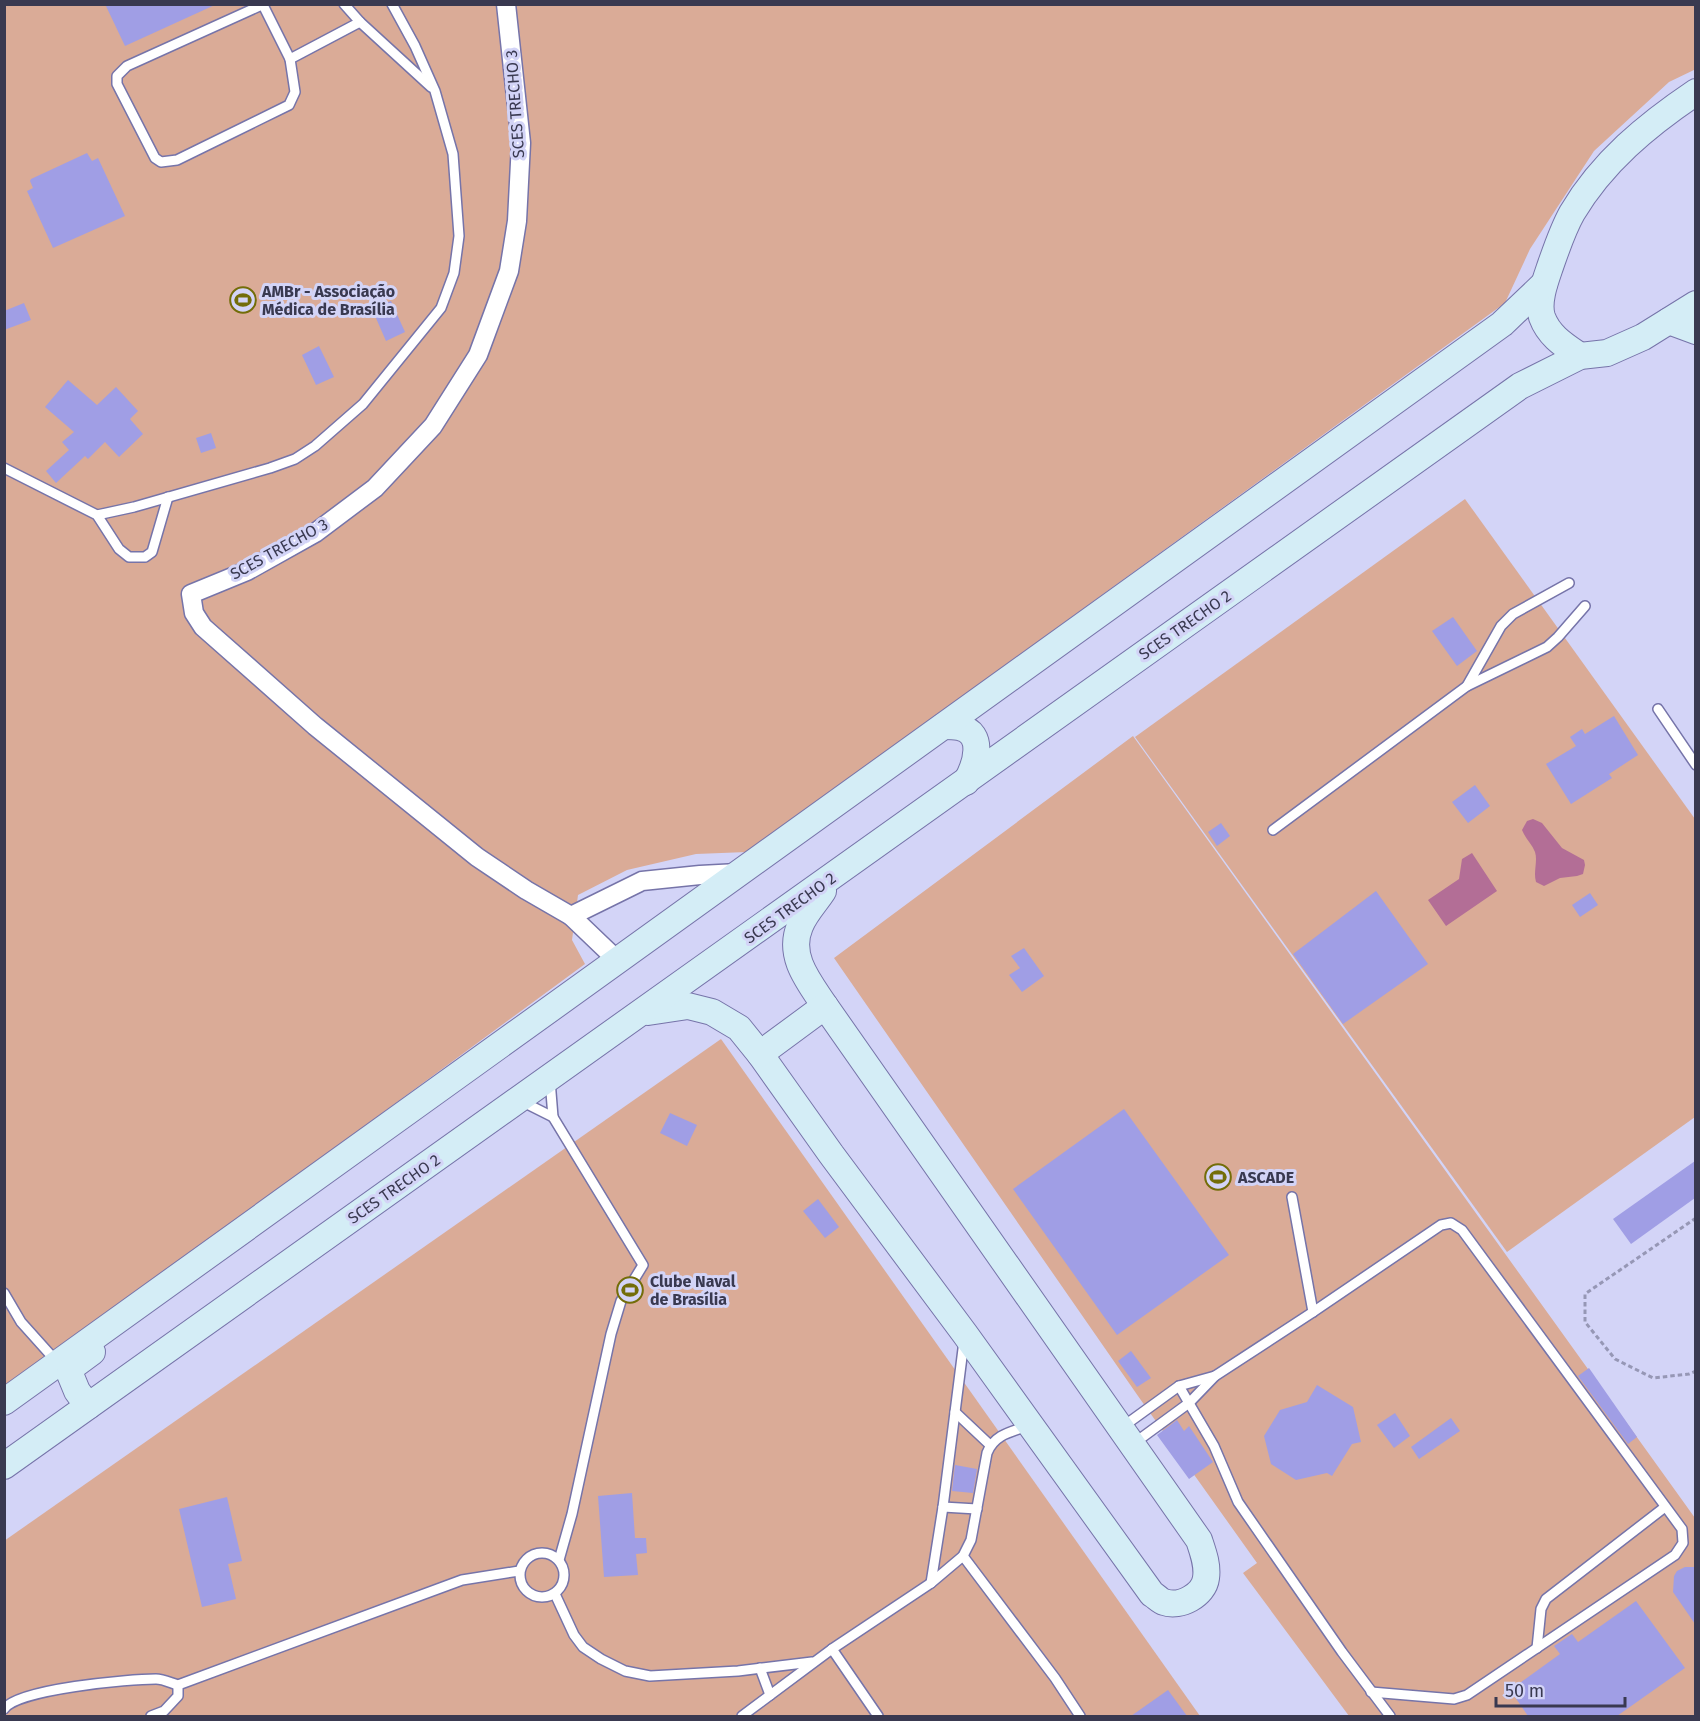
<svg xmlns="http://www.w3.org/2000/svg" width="1700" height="1721" font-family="'Fira Sans',sans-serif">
<rect width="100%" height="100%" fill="#d3d4f7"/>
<g fill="#daab97">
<path d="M1695,4L1696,69L1669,82L1594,151L1530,249L1505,303L747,852L696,854L627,870L578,895L572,940L585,964L340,1144L5,1385L4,5Z"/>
<path d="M1465,499L1695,819V1117L1507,1252L1135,737Z"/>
<path d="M1133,736L1695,1518V1716H1349L1243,1573L1257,1563L1138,1396L834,958Z"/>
<path d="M721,1039L1200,1716H5L4,1541Z"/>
</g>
<g fill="#b36e96">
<path d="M1533,819L1542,823L1562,848L1584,860L1585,865L1583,874L1577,876L1560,878L1544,886L1536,882C1533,872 1538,861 1535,852C1532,844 1525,838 1522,830L1527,821Z"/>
<path d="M1472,853L1497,891L1446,926L1428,900L1459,879L1462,859Z"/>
</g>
<g fill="#a09ee5">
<path d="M105,4H217L125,46Z"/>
<path d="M87,153L92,161L98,158L125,216L53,248L27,191L33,188L30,181L31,179Z"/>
<path d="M391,301L405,332L386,341L372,309Z"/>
<path d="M24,303L31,320L4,330V311Z"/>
<path d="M319,346L334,377L316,385L302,355Z"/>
<path d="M68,380L97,405L116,387L138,411L130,419L143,434L119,457L105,442L88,459L85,456L56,483L46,471L69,450L62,442L74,432L45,407Z"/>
<path d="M211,433L216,448L201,453L196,438Z"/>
<path d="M1453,617L1477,651L1457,666L1432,631Z"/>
<path d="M1614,716L1638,755L1609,774L1612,778L1571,804L1546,764L1576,746L1570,737L1582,729L1585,734Z"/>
<path d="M1475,785L1490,806L1468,823L1452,802Z"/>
<path d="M1221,823L1230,836L1217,846L1208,832Z"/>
<path d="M1376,891L1428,964L1343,1024L1293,954Z"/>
<path d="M1590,893L1598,905L1580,917L1572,905Z"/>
<path d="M1024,948L1044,976L1022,992L1009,975L1020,968L1011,956Z"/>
<path d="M1124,1109L1229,1255L1117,1335L1013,1189Z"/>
<path d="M670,1113L697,1125L687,1146L660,1133Z"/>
<path d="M1695,1161V1198L1631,1244L1613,1219Z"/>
<path d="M818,1199L839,1227L825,1238L803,1211Z"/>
<path d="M1131,1351L1151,1378L1137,1387L1118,1361Z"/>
<path d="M1589,1368L1637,1437L1628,1444L1578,1376Z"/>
<path d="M1317,1385L1353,1407L1361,1442L1352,1444L1332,1476L1327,1473L1296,1480L1271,1464L1264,1436L1280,1410L1307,1402Z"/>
<path d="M1395,1413L1410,1436L1394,1448L1377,1425Z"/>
<path d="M1451,1418L1460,1431L1419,1459L1411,1447Z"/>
<path d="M1177,1420L1184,1431L1189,1426L1213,1462L1189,1479L1157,1435Z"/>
<path d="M955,1465L977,1469L973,1493L952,1491Z"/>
<path d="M632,1493L635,1538H646L647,1553L636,1554L638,1575L604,1577L598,1496Z"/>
<path d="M227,1497L242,1561L228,1564L236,1599L202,1607L179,1509Z"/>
<path d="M1685,1567H1695V1624L1673,1592L1674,1576L1677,1571Z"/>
<path d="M1636,1601L1685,1668L1617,1716H1528L1510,1690L1560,1654L1554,1646L1572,1634L1578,1642Z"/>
<path d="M1168,1690L1187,1716H1131Z"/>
</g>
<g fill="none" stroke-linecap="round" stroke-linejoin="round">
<g stroke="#7674a9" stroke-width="12">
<g id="lane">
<path d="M264,4L127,66L117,76V84L155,158L161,162L177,160L289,105L295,92L290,59L360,22"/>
<path d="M344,4L360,22L431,87"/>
<path d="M263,5L290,59"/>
<path d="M4,468L97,515L119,549L129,557H145L152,552L168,497"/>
<path d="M97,515L134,507L270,468L295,459L315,446L363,404L441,308L454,273L459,236L453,154L435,91L415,46L392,4"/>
<path d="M1467,686L1501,626L1513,614L1569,583"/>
<path d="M1658,709L1696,765"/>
<path d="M1273,830L1467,686L1547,647L1558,637L1585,606"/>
<path d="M550,1080L553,1117L643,1265L621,1301L611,1334L572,1514L559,1560"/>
<path d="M523,1102L553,1117"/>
<path d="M1292,1197L1313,1312"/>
<path d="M4,1293L21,1322L56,1361"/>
<path d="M1179,1386L1214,1446L1238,1502L1342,1652L1390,1716"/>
<path d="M955,1412L990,1445"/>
<path d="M1121,1428L1179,1386L1215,1376"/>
<path d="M1133,1444L1189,1403L1215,1376L1313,1312L1441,1225L1451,1223L1462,1230L1682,1529L1683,1543L1675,1555L1467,1695L1454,1699L1371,1692"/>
<path d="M943,1507L977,1509"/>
<circle cx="542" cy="1575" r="22"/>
<path d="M963,1556L1055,1678L1080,1716"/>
<path d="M931,1583L943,1507L964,1341"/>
<path d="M555,1594L574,1635L583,1647L601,1659L625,1671L650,1676L738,1671L812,1662"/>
<path d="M1537,1648L1541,1609L1546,1599L1665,1507"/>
<path d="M832,1649L878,1716"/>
<path d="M760,1668L770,1695"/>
<path d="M4,1709C17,1689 130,1679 156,1679C163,1679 171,1683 178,1685L462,1580L519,1571"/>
<path d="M151,1716L164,1711L178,1696V1685"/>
<path d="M742,1716L832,1649L931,1583L963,1556L971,1540L987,1453C994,1435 1010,1432 1028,1426"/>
</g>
</g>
<g stroke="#7674a9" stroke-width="21">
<g id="street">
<path d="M506,4L521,143L517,221L509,271L478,355L433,426L375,488L315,533L247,571L191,594L194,613L203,627L315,726L477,857L526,890L571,916L618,961"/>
<path d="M571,916L642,881L700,875L738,873"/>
</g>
</g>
<g stroke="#7674a9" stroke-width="28">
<g id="secondary">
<path d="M1669,321L1696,331"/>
<path d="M1580,356C1564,345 1549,336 1542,317C1537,301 1546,279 1551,264C1557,247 1563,229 1572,213C1602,162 1647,125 1696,92"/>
<path d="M944,726C948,726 954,726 959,727C986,733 976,765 966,782"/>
<path d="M648,1012L688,1006L712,1012L739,1028L760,1054L831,1154L965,1334L1152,1594C1156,1596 1160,1601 1164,1602C1180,1608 1204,1595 1206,1578C1208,1565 1203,1552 1199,1540L825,1006C809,982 787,956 800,926C805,913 816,902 823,891"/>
<path d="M760,1054L825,1006"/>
<path d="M4,1402L1502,324L1544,284"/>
<path d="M88,1406L77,1391L70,1374L73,1366L92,1352"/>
<path d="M4,1466L1520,386L1580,356L1607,353L1643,337L1696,304"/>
</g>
</g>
<path stroke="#9697b5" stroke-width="3" stroke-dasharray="4.5 3" stroke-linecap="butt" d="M1696,1218L1585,1294V1322L1615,1359L1653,1378L1689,1374L1696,1371"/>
<use href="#lane" stroke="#fff" stroke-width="9"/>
<use href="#street" stroke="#fff" stroke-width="18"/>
<use href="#secondary" stroke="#d4edf6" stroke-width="26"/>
</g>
<defs>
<g id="stadium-ring" transform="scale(1.35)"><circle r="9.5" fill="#d3d4f7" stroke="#736d09" stroke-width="1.5"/><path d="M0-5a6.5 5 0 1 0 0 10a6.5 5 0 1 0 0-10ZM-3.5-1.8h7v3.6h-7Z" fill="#736d09"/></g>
</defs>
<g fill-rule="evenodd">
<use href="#stadium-ring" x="243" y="300"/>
<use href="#stadium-ring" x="1218" y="1177"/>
<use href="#stadium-ring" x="630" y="1290"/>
</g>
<g text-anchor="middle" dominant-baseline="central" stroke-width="6" stroke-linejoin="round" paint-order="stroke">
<g font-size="16" fill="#393950" stroke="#d3d4f7">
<text transform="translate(515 104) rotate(-94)">SCES TRECHO 3</text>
<text transform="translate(279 549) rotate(-29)">SCES TRECHO 3</text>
<text transform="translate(1185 625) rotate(-35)">SCES TRECHO 2</text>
<text transform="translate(790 908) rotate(-36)">SCES TRECHO 2</text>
<text transform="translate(394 1189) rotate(-35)">SCES TRECHO 2</text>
</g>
<g font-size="16" font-weight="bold" fill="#393950" stroke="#d3d4f7" text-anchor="start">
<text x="262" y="291">AMBr - Associação<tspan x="262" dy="18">Médica de Brasília</tspan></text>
<text x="1238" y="1177">ASCADE</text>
<text x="650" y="1281">Clube Naval<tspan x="650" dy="18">de Brasília</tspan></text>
</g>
</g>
<rect width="1700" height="1721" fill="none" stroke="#393950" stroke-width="12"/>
<path d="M1496 1697v9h129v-9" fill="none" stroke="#393950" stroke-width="3"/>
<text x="1505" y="1697" font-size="18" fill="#393950" stroke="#d3d4f7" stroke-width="4.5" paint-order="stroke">50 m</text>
</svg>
